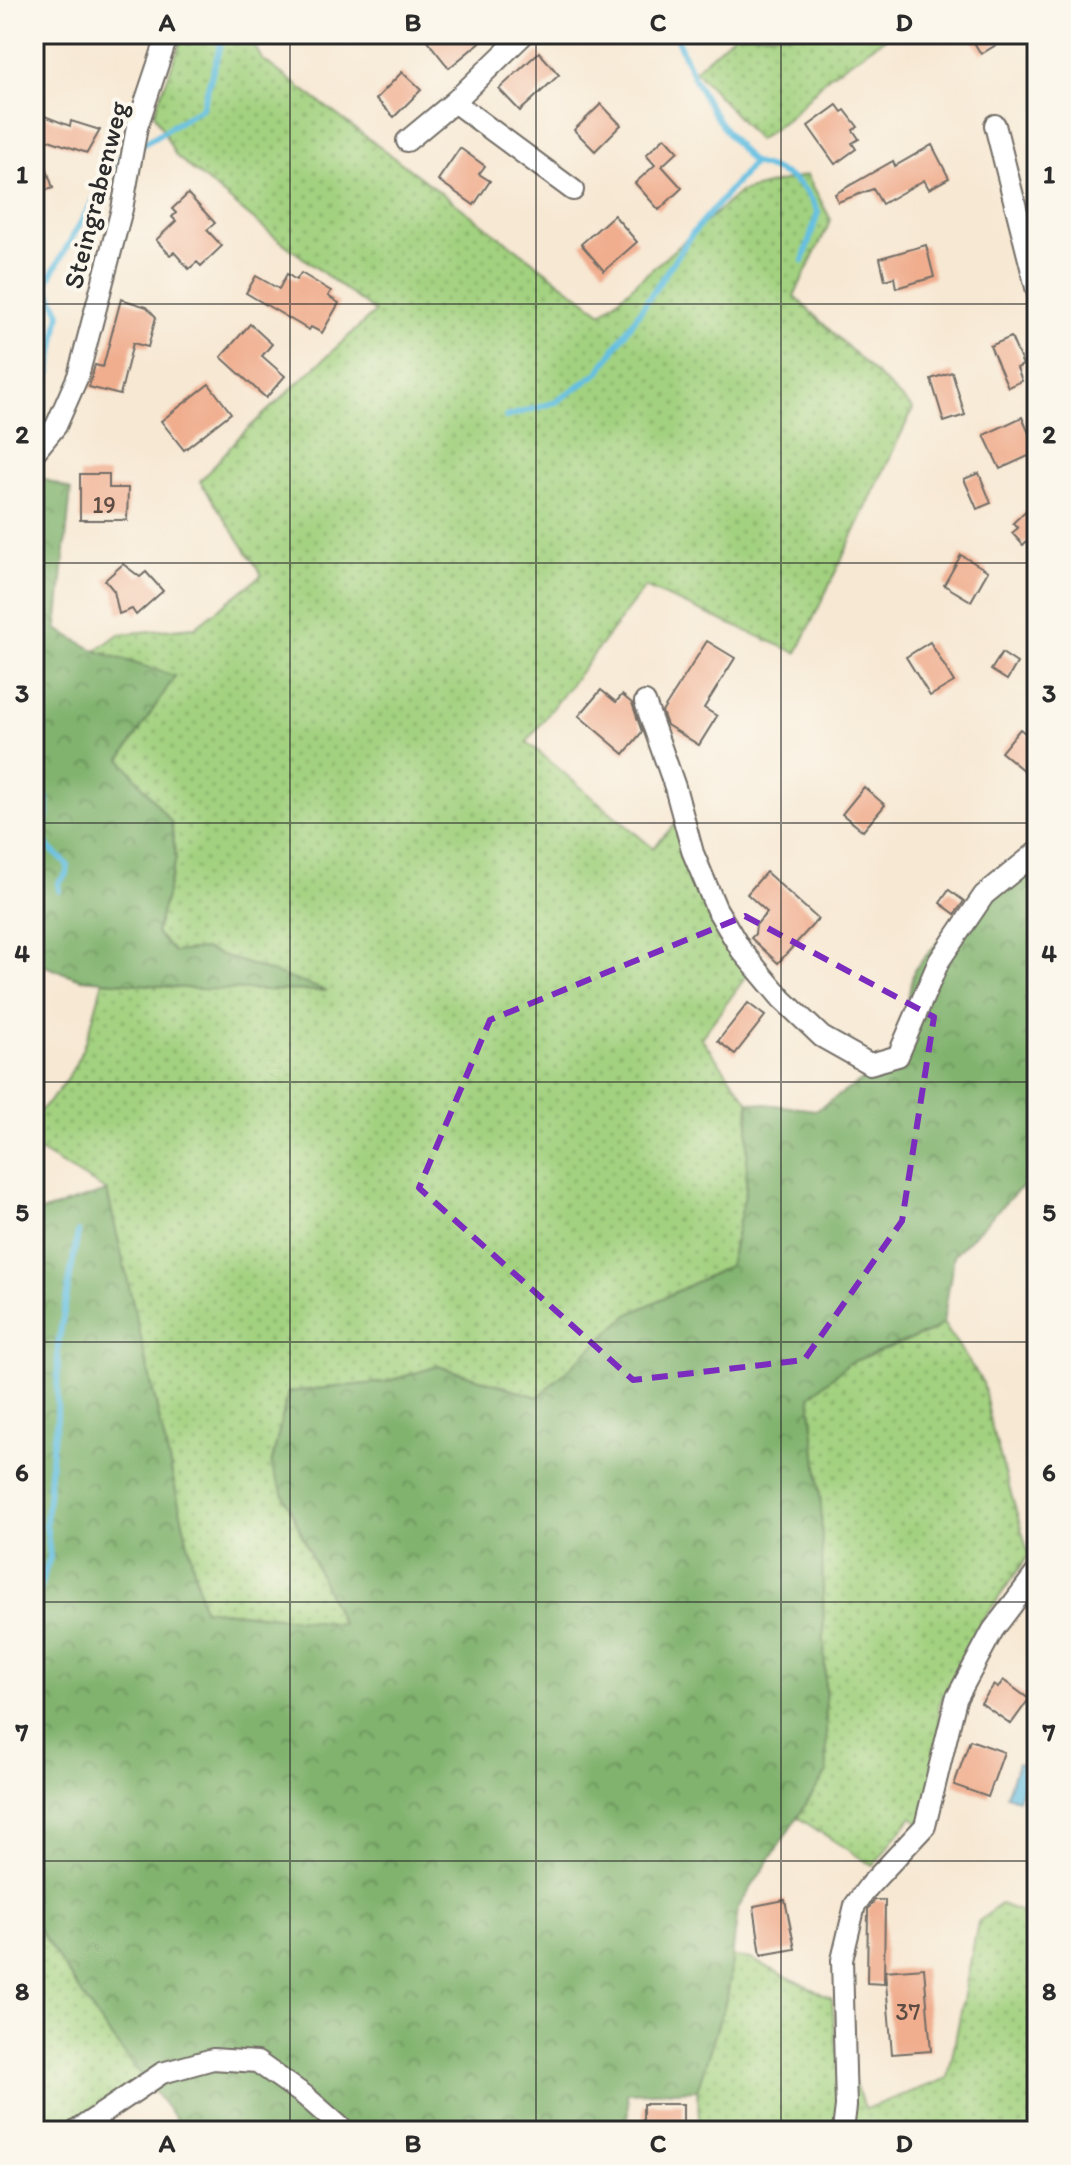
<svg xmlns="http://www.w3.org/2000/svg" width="1071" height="2165" font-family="Itim,sans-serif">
<defs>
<pattern id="grass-dots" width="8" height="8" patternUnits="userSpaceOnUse" patternTransform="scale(2)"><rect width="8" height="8" fill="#a2d17f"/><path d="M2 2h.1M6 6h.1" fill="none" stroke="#84aa68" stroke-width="1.8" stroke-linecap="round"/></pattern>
<pattern id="forest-crowns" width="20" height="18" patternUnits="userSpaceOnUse" patternTransform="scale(2)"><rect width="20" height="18" fill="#81b36e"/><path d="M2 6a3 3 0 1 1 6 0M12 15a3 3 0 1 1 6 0" fill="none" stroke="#6a925b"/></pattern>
</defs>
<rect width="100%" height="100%" fill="#fbf7ec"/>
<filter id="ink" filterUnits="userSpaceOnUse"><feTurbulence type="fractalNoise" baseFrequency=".0125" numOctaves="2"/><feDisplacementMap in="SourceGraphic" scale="16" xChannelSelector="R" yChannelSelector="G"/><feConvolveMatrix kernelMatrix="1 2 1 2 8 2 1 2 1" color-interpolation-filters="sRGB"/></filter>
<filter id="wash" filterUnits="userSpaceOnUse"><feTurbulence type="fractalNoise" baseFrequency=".006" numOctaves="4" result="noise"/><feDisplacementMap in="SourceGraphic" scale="32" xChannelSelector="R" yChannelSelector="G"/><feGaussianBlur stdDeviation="1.8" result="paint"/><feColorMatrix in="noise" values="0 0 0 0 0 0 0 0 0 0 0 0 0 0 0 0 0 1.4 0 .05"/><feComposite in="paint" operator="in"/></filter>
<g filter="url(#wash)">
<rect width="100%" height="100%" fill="#f7e8d3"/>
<g fill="url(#grass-dots)" stroke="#667e55" stroke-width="2">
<path d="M184,34H248L262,59L602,313L740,192L807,175L831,220L794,296L913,409L797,653L645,587L527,742L653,848L677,822L748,974L701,1038L749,1102L746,1191L729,1266L628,1315L538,1397L438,1366L386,1382L288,1392L271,1466L342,1624L203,1609L107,1191L34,1148V1116C78,1079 89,1035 103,981L196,989L324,991L204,949L174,952L156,933L176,859L171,822L121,759L174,676L96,651L119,634L195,627L262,575L200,481L240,436L375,312L270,233L176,156L154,113Z"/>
<path d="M735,34H891L829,76L790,117L758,140L695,70Z"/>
<path d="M943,1323L983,1383L992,1429L1029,1555L978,1627L938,1707L944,1749L925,1826L912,1817L873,1866L797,1817L827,1772L821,1505L810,1396L849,1363L934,1330Z"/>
<path d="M1000,1904L1037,1918V2131H700L697,2090L728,1993L732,1957L751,1959L832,1999L836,2045L866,2109L948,2078L978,1922Z"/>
<path d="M34,1922L103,2026L147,2083L55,2131H34Z"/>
</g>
<g fill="url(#forest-crowns)" stroke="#566f4c" stroke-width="2">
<path d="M34,475L71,490L57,629L96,651L175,676L121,759L171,822L176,859L156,933L174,952L204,949L327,991L196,989L81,979L34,962Z"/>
<path d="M1037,867V1178L1016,1192L954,1255L943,1323L934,1330L849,1363L810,1396L821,1505L827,1772L738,1908L728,1993L697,2090L627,2093L629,2131H185L103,2026L34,1922V1214L107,1191L203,1609L342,1624L271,1466L288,1392L386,1382L438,1366L538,1397L628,1315L729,1266L746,1191L749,1102L816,1110L886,1065L901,1029L914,970L955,922Z"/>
</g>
<path fill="#64bfe2" stroke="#487586" stroke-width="2" d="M1018,1763L1030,1767L1018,1799L1006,1795Z"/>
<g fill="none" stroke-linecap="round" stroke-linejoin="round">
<g stroke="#64bfe2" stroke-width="6">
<path d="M141,145L202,108L221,43L229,34"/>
<path d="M753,163C785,171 805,182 818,212L803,261"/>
<path d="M506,417L556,402L599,372L692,234L753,163C715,124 695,84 675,34"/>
<path d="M34,421L44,406L60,313L46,284L116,160L128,153"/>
<path d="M34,763C39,797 58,793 40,834C44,847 60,855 68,866L67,873L58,884L59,891"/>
<path d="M34,1605L50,1557L46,1523L52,1448L57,1419L58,1345L78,1232"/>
</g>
</g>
<g id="blocks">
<g fill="#f0ae8f">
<path d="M422,34H490L449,68Z"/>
<path d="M969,34H1014L981,54Z"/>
<path d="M539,52L559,75L520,111L499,89Z"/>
<path d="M402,72L421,90L394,117L376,99Z"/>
<path d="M601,104L621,125L595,151L574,130Z"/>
<path d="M837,105L842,112L845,110L858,127L853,130L859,139L852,143L856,149L835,164L808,126Z"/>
<path d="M34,112L70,126L71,121L100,130L87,153L34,135Z"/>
<path d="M665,137L678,151L662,166L682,188L659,210L635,183L655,165L646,155Z"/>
<path d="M34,140H37L53,188L34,194Z"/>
<path d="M932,145L949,178L929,189L924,180L882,204L873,189L838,202L835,194L893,161L895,166Z"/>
<path d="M460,148L485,166L479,174L490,181L474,205L438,180Z"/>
<path d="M188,194L215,223L207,230L222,246L201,266L197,262L189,269L174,252L170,255L156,240L176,221L172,217L176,213L172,209Z"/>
<path d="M614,215L637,242L604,271L581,244Z"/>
<path d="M926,245L934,277L896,288L894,277L885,280L880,258Z"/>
<path d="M301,273L331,291L328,296L339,303L322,333L311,327L309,330L246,293L256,276L279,289L287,274L296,280Z"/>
<path d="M121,299L147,307L156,317L148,347L133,343L120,395L89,387L95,365L103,367Z"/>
<path d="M250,324L272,344L262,356L285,376L266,398L221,357Z"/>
<path d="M1011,337L1023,365L1017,368L1022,381L1008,387L990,346Z"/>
<path d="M952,372L965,415L944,422L931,379Z"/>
<path d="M209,384L231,413L184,450L161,421Z"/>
<path d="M1022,417L1037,452L1000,469L984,435Z"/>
<path d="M979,473L991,503L977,509L964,479Z"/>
<path d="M80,474H109V488H128L127,520H80Z"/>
<path d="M1037,500V552L1027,541L1023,545L1012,533L1018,528L1013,523Z"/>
<path d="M961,555L988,571L971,601L944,585Z"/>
<path d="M123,564L140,577L146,572L163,591L136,615L132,609L119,614L114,591L105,580Z"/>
<path d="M707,641L735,658L704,708L717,716L699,745L667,725L662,712Z"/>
<path d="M930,642L954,682L930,696L906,657Z"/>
<path d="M1002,653L1017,663L1007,680L991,670Z"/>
<path d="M601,690L616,702L622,695L632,703L642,732L624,754L579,716Z"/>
<path d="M1020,729L1037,743V766L1029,775L1001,752Z"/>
<path d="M864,787L885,805L863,831L842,814Z"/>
<path d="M766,872L818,919L778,963L751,938L755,934L756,925L767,912L747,894Z"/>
<path d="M949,890L964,901L955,914L940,903Z"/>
<path d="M748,1003L765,1016L735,1054L718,1041Z"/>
<path d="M1003,1680L1029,1699L1011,1724L981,1703L994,1685L998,1688Z"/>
<path d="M970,1740L1004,1752L988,1797L954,1785Z"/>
<path d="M785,1900L795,1949L761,1955L754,1906Z"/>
<path d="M875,1900H885L884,1984L867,1983L868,1909Z"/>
<path d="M924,1968L931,2051L892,2054L885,1971Z"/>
<rect x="643" y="2104" width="40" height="27"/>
</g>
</g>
</g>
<g filter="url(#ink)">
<use href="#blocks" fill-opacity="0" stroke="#726d66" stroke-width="2"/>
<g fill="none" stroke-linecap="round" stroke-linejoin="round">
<g stroke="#726d66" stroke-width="24">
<g id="street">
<path d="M454,102L573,190"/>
<path d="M995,125L1037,291"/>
<path d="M407,141L454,102L524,34"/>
<path d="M34,453L56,426L78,376L122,209L137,127L168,34"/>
<path d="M645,702L675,787L693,853L716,908L741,950L782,999L822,1037L870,1064L898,1056L939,961L984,895L1037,852"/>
<path d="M76,2131L162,2073L213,2059L257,2062L304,2095L345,2131"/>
<path d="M843,2131L846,2106L842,1960L855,1905L869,1886L925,1826L956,1699L993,1630L1037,1572"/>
</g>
</g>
<use href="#street" stroke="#fff" stroke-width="20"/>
</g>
</g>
<path fill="none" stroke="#7b2cbf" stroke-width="6" stroke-dasharray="16 10" stroke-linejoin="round" d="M745,916L934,1017L902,1221L804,1360L633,1380L419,1188L490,1020Z"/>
<path fill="none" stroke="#2b2b2b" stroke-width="2" stroke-opacity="0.55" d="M290,34V2131M536,34V2131M781,34V2131M34,304H1037M34,563H1037M34,823H1037M34,1082H1037M34,1342H1037M34,1602H1037M34,1861H1037"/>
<g text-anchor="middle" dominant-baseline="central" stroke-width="8" stroke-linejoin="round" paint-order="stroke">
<g font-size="24" fill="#5c4c44">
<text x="104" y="504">19</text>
<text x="908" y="2011">37</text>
</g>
<g font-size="28" fill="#2b2b2b" stroke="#fbf7ec">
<text transform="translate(95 195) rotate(-76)">Steingrabenweg</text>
</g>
</g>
<rect width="1071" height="2165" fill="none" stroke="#fbf7ec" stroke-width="88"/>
<rect x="44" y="44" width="983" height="2077" fill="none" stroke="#2b2b2b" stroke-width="3"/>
<g font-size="26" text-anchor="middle" font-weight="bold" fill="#2b2b2b">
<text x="167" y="31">A</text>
<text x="413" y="31">B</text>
<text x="658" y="31">C</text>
<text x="904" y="31">D</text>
<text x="22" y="183">1</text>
<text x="1049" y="183">1</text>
<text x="22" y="443">2</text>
<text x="1049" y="443">2</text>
<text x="22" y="702">3</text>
<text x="1049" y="702">3</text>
<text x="22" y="962">4</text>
<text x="1049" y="962">4</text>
<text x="22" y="1221">5</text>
<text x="1049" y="1221">5</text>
<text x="22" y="1481">6</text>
<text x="1049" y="1481">6</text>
<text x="22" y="1741">7</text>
<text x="1049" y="1741">7</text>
<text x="22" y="2000">8</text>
<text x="1049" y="2000">8</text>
<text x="167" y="2152">A</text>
<text x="413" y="2152">B</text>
<text x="658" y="2152">C</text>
<text x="904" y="2152">D</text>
</g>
</svg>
